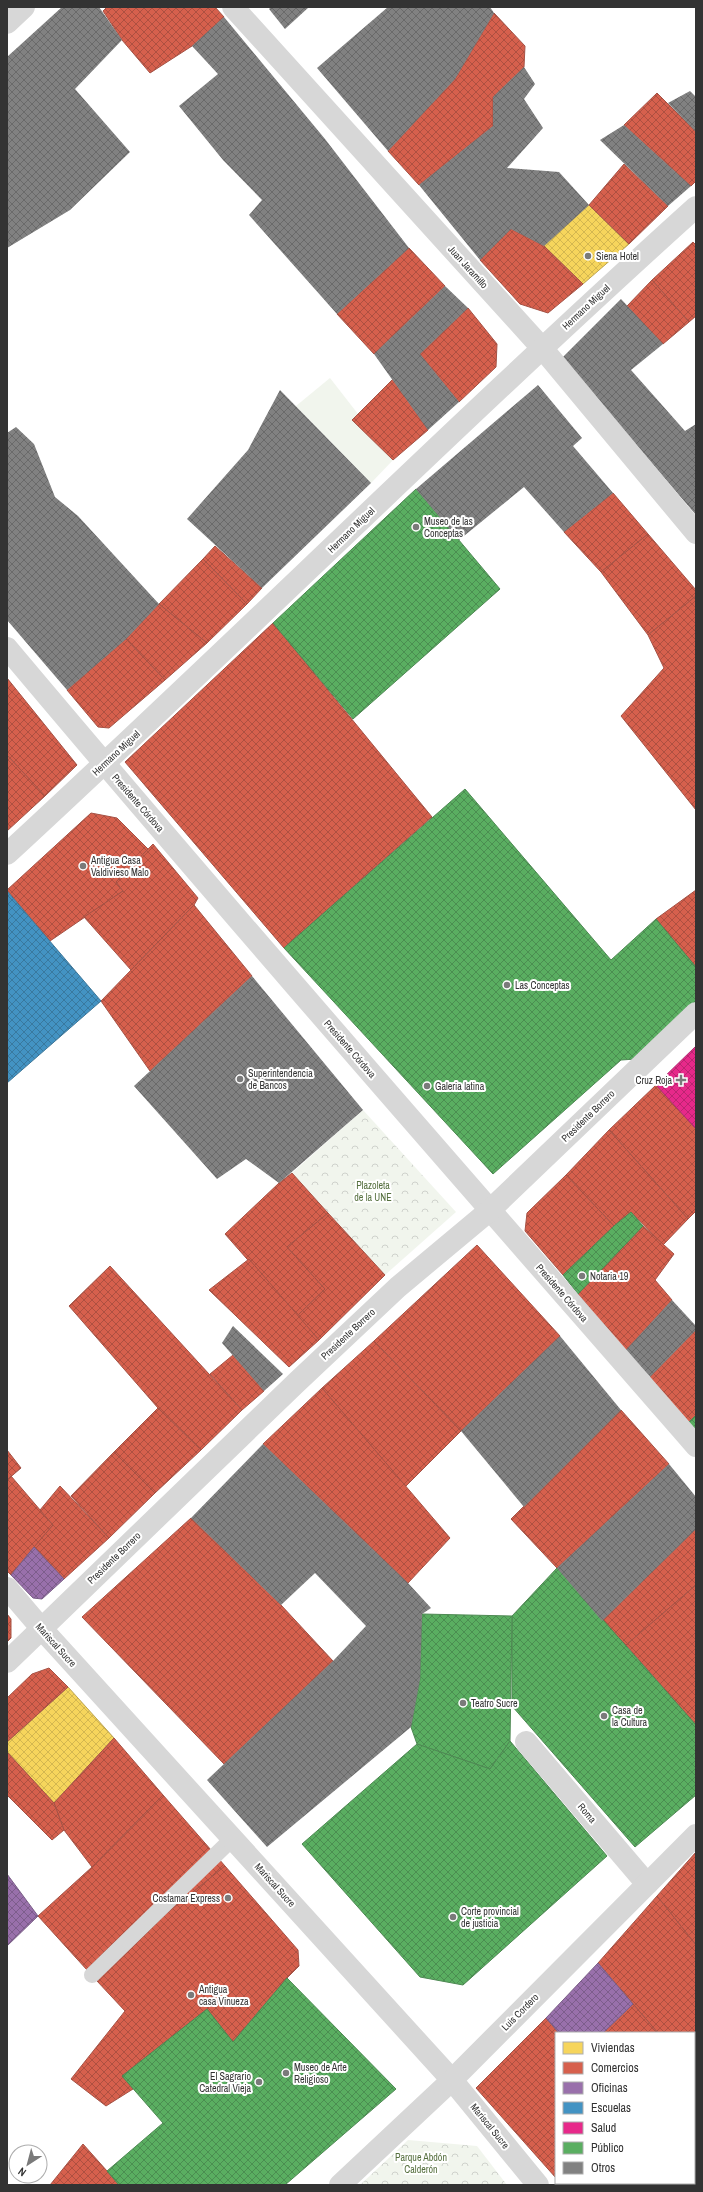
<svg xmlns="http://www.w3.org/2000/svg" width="703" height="2192" font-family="'Archivo Narrow',sans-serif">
<defs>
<pattern id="park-crowns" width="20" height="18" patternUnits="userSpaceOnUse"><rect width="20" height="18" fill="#f1f5ed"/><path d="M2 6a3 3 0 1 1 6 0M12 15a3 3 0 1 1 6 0" fill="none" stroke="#cfd2cc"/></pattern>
<pattern id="homes-cross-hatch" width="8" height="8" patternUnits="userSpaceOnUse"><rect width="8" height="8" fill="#f6d55c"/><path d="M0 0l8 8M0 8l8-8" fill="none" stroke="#d3b750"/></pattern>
<pattern id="shops-cross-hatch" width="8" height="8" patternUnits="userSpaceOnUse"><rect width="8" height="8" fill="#d6604d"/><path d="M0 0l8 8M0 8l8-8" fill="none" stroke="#ae5041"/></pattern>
<pattern id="offices-cross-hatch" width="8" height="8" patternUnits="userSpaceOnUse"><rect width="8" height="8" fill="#9970ab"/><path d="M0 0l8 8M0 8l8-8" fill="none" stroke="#7d5d8c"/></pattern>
<pattern id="schools-cross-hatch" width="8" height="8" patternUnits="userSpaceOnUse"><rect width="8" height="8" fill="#4393c3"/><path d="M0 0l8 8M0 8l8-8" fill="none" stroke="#39799f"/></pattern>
<pattern id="health-cross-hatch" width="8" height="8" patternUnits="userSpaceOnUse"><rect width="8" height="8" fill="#e7298a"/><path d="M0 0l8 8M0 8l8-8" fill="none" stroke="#bc2471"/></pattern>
<pattern id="public-cross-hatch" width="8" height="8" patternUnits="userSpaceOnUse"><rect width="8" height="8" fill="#5aae61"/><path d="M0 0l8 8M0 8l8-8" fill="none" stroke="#4b8e51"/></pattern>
<pattern id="building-cross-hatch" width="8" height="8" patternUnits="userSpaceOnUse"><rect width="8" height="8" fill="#818181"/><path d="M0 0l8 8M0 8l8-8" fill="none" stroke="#6a6a6a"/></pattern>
</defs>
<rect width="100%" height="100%" fill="#fff"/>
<path fill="#f1f5ed" d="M330,378L358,414L352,420L393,460L371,483L296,406Z"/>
<g fill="url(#park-crowns)">
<path d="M363,1110L456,1212L385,1275L292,1173Z"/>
<path d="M408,2140L477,2146L507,2185H360Z"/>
</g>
<g fill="url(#homes-cross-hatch)" stroke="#bca450">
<path d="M589,205L629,244L583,284L544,246Z"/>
<path d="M68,1687L114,1738L54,1803L7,1752V1742Z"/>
</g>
<g fill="url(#shops-cross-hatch)" stroke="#a55245">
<path d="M107,7H215L224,17L192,46L150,73L122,40L103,11Z"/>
<path d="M494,13L525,46L524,67L493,97V126L419,185L388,151L455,79Z"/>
<path d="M657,93L696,132V181L691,186L624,125Z"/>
<path d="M624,164L668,206L629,244L589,205Z"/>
<path d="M511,229L544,246L583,284L548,313L520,304L480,260Z"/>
<path d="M693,242L696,245V316L689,322L652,280Z"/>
<path d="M409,248L445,286L374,354L337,314Z"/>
<path d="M652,280L689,322L663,344L627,306Z"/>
<path d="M468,308L497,344L496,367L459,402L420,354Z"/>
<path d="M393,379L428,430L393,460L352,420Z"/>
<path d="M613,493L648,534L601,572L564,532Z"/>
<path d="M648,534L696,590V596L648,635L601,572Z"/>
<path d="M215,546L262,588L247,604L203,559Z"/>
<path d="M203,559L247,604L207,643L159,604Z"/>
<path d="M696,596V810L621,716L664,668L648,635Z"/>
<path d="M159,604L207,643L165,680L126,639Z"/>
<path d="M273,623L432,817L284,948L125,762Z"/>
<path d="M126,639L165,680L109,728L98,727L67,690Z"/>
<path d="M7,678L77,765L45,796L7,755Z"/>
<path d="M7,755L45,796L7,831Z"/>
<path d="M91,813L117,818L148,849L116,882L123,891L50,941L7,890Z"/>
<path d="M153,844L198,898L194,905L131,970L84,917L123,891L116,882Z"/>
<path d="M696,890V967L656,919Z"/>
<path d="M194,905L252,976L150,1071L101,1001Z"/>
<path d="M656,1085L696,1129V1211L688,1219L609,1130Z"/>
<path d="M609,1130L688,1219L663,1245L631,1212L614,1226L566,1175Z"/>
<path d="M292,1173L328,1213L287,1247L325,1289L297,1316L225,1234L279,1183Z"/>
<path d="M566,1175L614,1226L563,1275L525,1231L527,1213Z"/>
<path d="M328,1213L385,1275L319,1340L297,1316L325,1289L287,1247Z"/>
<path d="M643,1226L674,1254L655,1280L672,1300L625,1351L578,1294Z"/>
<path d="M477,1245L560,1336L461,1431L374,1341Z"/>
<path d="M249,1259L319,1340L289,1367L209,1290Z"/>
<path d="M110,1266L242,1410L201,1450L158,1408L69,1306Z"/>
<path d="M696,1330V1416L687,1424L650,1377Z"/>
<path d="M374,1341L461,1431L405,1487L322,1388Z"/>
<path d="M233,1355L264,1391L242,1410L210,1374Z"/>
<path d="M322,1388L450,1538L408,1583L263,1444Z"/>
<path d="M158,1408L201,1450L155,1493L114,1452Z"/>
<path d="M621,1410L669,1464L557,1568L511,1519Z"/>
<path d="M7,1450L21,1468L7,1480Z"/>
<path d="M114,1452L155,1493L109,1538L71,1496Z"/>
<path d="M11,1476L53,1525L11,1575L7,1571V1480Z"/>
<path d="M60,1486L109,1538L64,1579L34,1547L53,1525L40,1510Z"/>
<path d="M191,1518L281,1605L333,1661L224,1764L82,1617Z"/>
<path d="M696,1529V1585L626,1645L602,1621Z"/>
<path d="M696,1585V1725L626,1645Z"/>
<path d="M7,1614L11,1619V1638L7,1642Z"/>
<path d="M49,1668L68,1687L7,1742V1698L32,1674Z"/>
<path d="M114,1738L163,1795L92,1867L64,1830L54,1803Z"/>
<path d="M7,1752L54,1803L64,1830L52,1840L7,1795Z"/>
<path d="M163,1795L225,1866L161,1918L97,1981L38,1916L92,1867Z"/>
<path d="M696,1852V1945L657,1896Z"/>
<path d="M225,1866L298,1950L299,1966L287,1978L233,2042L207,2009L122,2076L133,2089L106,2106L71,2079L125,2011L97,1981L161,1918Z"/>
<path d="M657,1896L696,1945V2076L694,2074V2033H658L598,1963Z"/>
<path d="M633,2004L658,2033H603Z"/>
<path d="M546,2018L559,2033H556V2178L476,2088Z"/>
<path d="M694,2074L696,2076V2121L694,2123Z"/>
<path d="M83,2144L107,2171L119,2185H50Z"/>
<path d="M560,2183H624L622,2185H562Z"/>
</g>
<g fill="url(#offices-cross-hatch)" stroke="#7a5e87">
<path d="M34,1547L64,1579L42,1599L33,1598L11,1575Z"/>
<path d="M7,1874L38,1916L7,1946Z"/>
<path d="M598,1963L633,2004L603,2033H559L546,2018Z"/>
</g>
<path fill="url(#schools-cross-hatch)" stroke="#3e7698" d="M7,891L101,1001L7,1083Z"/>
<path fill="url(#health-cross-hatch)" stroke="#b12c70" d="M696,1046V1129L656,1085Z"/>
<g fill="url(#public-cross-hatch)" stroke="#4e8953">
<path d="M416,489L500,589L353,719L273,623Z"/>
<path d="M465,789L611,960L656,919L696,967V1003L636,1059L621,1060L493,1174L284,948Z"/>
<path d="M631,1212L643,1226L578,1294L563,1275L614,1226Z"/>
<path d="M696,1415V1435L687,1424Z"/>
<path d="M557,1568L696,1725V1795L635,1847L512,1706V1616Z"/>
<path d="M422,1614L512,1616L510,1741L490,1769L417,1744L411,1727L420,1679Z"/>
<path d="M510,1741L607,1856L463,1985L420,1977L302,1844L417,1744L490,1769Z"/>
<path d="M287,1978L396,2089L285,2185H119L107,2171L163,2123L122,2076L207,2009L233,2042Z"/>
<path d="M696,2129V2185H629L632,2183H694V2130Z"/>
</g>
<g fill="url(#building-cross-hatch)">
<path d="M62,7H99L122,40L75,89L130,152L70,210L7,248V57Z"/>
<path d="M271,7H309L285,29L269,9Z"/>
<path d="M388,7H490L494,13L455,79L388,151L317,68Z"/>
<path d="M224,17L325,139L409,248L337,314L249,215L262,200L223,160L179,106L218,74L192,46Z"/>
<path d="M524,67L535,84L524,99L543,128L507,168L559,172L589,205L544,246L511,229L480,260L419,185L493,126V97Z"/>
<path d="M690,91L696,97V132L668,103Z"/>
<path d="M624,125L691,186L668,206L600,140Z"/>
<path d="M445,286L468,308L420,354L459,402L428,430L374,354Z"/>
<path d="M621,299L663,344L631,370L685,431L696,424V515L562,358Z"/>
<path d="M538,385L582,438L573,446L613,493L564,532L524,487L459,540L416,489Z"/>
<path d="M280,390L371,483L262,588L187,519L248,450Z"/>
<path d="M16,427L34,444L55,497L78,516L159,604L126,639L67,690L7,620V433Z"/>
<path d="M252,976L363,1110L279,1183L246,1159L217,1179L134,1086Z"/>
<path d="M672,1300L696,1326V1330L650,1377L625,1351Z"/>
<path d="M233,1326L283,1374L264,1391L222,1343Z"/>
<path d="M560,1336L621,1410L524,1507L461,1431Z"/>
<path d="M263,1444L408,1583L431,1608L422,1614L420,1679L411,1727L267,1847L207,1780L333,1661L366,1626L315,1573L281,1605L191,1518Z"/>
<path d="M669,1464L696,1497V1529L602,1621L557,1568Z"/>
</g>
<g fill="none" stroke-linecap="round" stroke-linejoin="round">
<path stroke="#d7d7d7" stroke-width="16" d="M92,1975L232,1839"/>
<path stroke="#d7d7d7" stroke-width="22" d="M526,1742L647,1884"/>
<g stroke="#d7d7d7" stroke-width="22">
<path d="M233,7L542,348L696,533"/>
<path d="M7,23L24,7"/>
<path d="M7,648C233,917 465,1181 696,1446"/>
<path d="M7,854C239,640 462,418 696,207"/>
<path d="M7,1588L41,1628L452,2080L538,2185"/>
<path d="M7,1662L297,1382L398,1287L489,1211L696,1013"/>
<path d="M340,2185L452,2080L696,1835"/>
</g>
</g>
<g fill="#7a7a7a" stroke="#fff" stroke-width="1.5">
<circle cx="588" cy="256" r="4"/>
<circle cx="416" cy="527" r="4"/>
<circle cx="83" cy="866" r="4"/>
<circle cx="507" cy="985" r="4"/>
<circle cx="240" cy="1079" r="4"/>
<path d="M679 1074h4v4h4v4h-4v4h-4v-4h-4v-4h4z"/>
<circle cx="427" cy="1086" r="4"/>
<circle cx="582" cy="1276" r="4"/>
<circle cx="463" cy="1703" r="4"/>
<circle cx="604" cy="1716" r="4"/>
<circle cx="228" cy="1898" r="4"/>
<circle cx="453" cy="1917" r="4"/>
<circle cx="191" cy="1995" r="4"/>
<circle cx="286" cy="2073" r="4"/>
<circle cx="259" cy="2082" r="4"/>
</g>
<g text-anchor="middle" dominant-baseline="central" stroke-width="4" stroke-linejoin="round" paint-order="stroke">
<g font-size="10" fill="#333" stroke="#fff" text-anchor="start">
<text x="596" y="256">Siena Hotel</text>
<text x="424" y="521">Museo de las<tspan x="424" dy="12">Conceptas</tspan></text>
<text x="91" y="860">Antigua Casa<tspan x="91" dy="12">Valdivieso Malo</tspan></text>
<text x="515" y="985">Las Conceptas</text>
<text x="248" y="1073">Superintendencia<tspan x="248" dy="12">de Bancos</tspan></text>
<text x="672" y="1080" text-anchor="end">Cruz Roja</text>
<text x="435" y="1086">Galeria latina</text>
<text x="590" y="1276">Notaria 19</text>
<text x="471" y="1703">Teatro Sucre</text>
<text x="612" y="1710">Casa de<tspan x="612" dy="12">la Cultura</tspan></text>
<text x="220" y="1898" text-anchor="end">Costamar Express</text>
<text x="461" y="1911">Corte provincial<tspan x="461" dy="12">de justicia</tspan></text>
<text x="199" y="1989">Antigua<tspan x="199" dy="12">casa Vinueza</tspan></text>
<text x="294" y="2067">Museo de Arte<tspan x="294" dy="12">Religioso</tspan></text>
<text x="251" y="2076" text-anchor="end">El Sagrario<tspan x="251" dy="12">Catedral Vieja</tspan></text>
</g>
<g font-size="10" fill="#333" stroke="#fff">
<text transform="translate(468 267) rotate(48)">Juan Jaramillo</text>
<text transform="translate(586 307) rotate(-43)">Hermano Miguel</text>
<text transform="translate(351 530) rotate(-44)">Hermano Miguel</text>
<text transform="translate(116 753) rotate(-43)">Hermano Miguel</text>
<text transform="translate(138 803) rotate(49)">Presidente Córdova</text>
<text transform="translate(350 1049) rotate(49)">Presidente Córdova</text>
<text transform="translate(588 1116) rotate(-44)">Presidente Borrero</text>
<text transform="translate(562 1293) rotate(49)">Presidente Córdova</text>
<text transform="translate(348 1334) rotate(-43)">Presidente Borrero</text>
<text transform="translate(114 1558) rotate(-44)">Presidente Borrero</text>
<text transform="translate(56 1645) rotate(48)">Mariscal Sucre</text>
<text transform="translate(587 1813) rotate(50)">Roma</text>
<text transform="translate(275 1885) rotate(48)">Mariscal Sucre</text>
<text transform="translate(520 2012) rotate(-45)">Luis Cordero</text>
<text transform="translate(490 2126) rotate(51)">Mariscal Sucre</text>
</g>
<g font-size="10" fill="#56703f" stroke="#fff">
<text x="373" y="1185">Plazoleta<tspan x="373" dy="12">de la UNE</tspan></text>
<text x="421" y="2157">Parque Abdón<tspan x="421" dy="12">Calderón</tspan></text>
</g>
</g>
<rect width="703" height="2192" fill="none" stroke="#333333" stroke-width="16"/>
<rect x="555" y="2032" width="140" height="152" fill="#ffffff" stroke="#adadad"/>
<rect x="563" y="2042" width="20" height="12" fill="#f6d55c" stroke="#adadad"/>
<text x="591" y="2052" font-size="12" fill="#333333">Viviendas</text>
<rect x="563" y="2062" width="20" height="12" fill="#d6604d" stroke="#adadad"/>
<text x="591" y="2072" font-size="12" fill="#333333">Comercios</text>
<rect x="563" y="2082" width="20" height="12" fill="#9970ab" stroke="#adadad"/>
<text x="591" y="2092" font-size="12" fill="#333333">Oficinas</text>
<rect x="563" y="2102" width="20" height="12" fill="#4393c3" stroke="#adadad"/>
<text x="591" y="2112" font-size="12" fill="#333333">Escuelas</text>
<rect x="563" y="2122" width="20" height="12" fill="#e7298a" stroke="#adadad"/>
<text x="591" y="2132" font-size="12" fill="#333333">Salud</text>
<rect x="563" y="2142" width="20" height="12" fill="#5aae61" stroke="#adadad"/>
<text x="591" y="2152" font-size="12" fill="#333333">Público</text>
<rect x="563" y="2162" width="20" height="12" fill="#818181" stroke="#adadad"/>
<text x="591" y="2172" font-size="12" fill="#333333">Otros</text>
<g transform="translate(28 2164) rotate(216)"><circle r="19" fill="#ffffff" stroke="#adadad"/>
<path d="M0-3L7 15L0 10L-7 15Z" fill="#7a7a7a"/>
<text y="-6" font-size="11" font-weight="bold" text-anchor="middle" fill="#333333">N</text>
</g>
</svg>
